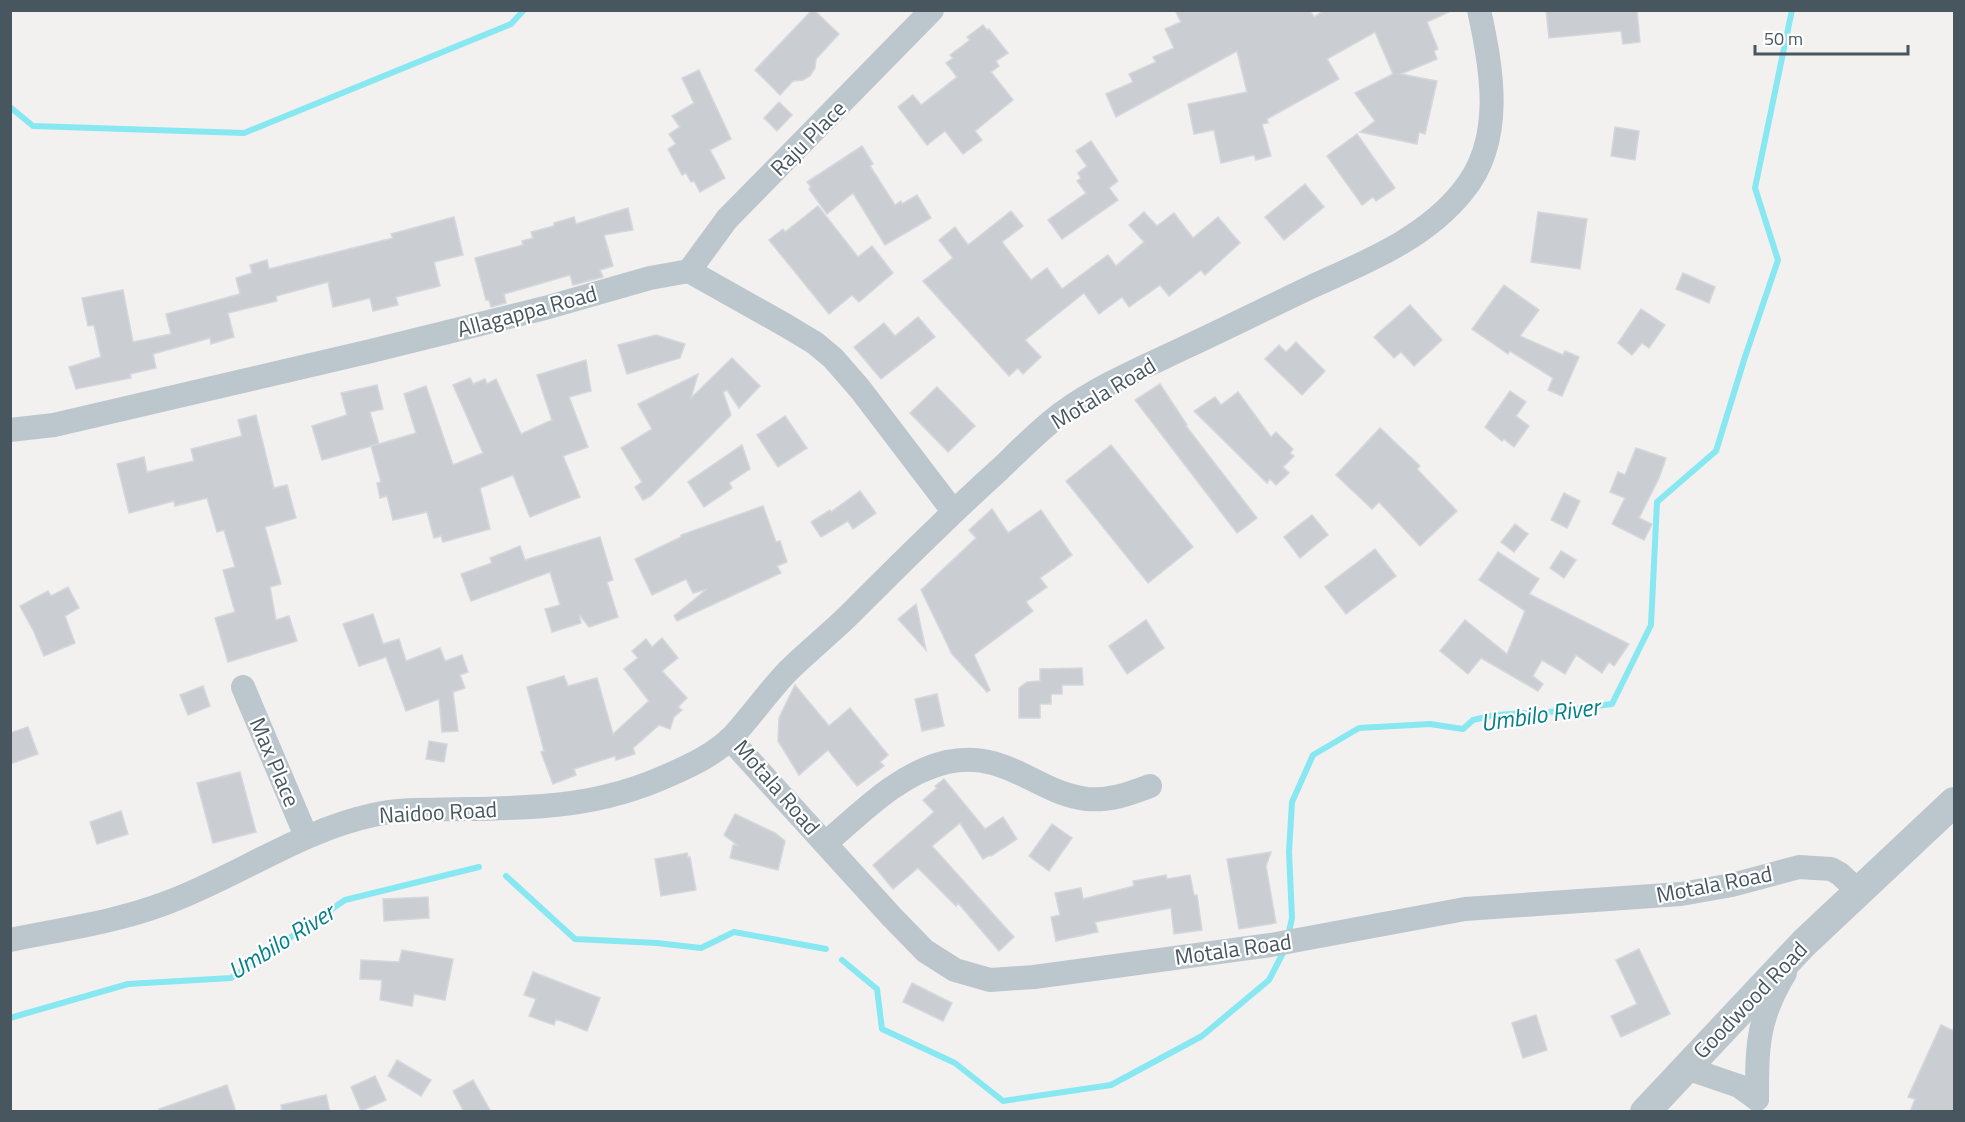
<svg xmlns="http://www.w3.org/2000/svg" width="1965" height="1122" font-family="'Titillium Web',sans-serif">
<rect width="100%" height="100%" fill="#f3f0f0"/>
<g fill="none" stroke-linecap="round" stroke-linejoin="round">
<g stroke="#87e8f1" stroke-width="6">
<path d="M10,107L33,126L244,133L511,24L524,10"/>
<path d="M506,876L575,939L657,943L701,948L734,932L826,949"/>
<path d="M1288,936L1292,918L1289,852L1292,802L1313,755L1359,728L1430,724L1463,729L1473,720L1495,715L1549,712L1612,704L1651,625L1657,502L1716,451L1745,357L1778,260L1755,188L1792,10"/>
<path d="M842,960L877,989L882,1029L955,1063L1003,1101L1111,1085L1202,1036L1269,980L1285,949"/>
<path d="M10,1018L128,984L231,978L345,900L479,867"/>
</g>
</g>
<g fill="#caced3" stroke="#d4d7dc" stroke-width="1.5">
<path d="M812,10H814L839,34L816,59L815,68L810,76L803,80L793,81L780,95L755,70Z"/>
<path d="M1175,10H1310L1314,17L1325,10H1453L1427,22L1438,49L1434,51L1437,59L1401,74L1437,81L1425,134L1419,132L1417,144L1360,132L1375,121L1355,93L1393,74L1375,32L1327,59L1339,79L1267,119L1268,123L1262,124L1271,156L1256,160L1254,155L1221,163L1214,130L1194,134L1188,104L1247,92L1237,51L1116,117L1106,94L1133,82L1129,74L1156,62L1153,57L1174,48L1165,29L1181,22Z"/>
<path d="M1546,10H1637L1640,42L1623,44L1621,31L1549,38Z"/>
<path d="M983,25L987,30L989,29L1008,53L996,61L999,66L991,72L1013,100L975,131L982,140L963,154L945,131L927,145L898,107L913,95L921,105L957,77L946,63L953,58L950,55L970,40L967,37Z"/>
<path d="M699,70L731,139L710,150L725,178L700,192L694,181L691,182L686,173L682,175L668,149L676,144L669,134L680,127L672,116L694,103L682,78Z"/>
<path d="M779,102L792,115L777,131L764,118Z"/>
<path d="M1615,127L1639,131L1635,160L1611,156Z"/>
<path d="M1357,134L1395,188L1376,201L1373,197L1362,205L1327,156Z"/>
<path d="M1091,141L1118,181L1109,188L1118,200L1062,239L1048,220L1086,193L1077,181L1081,178L1078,173L1087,166L1076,151Z"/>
<path d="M862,146L873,164L870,166L895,205L901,201L902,204L917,195L931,218L885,245L853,193L827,214L809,189L811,187L807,182Z"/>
<path d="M1305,184L1324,207L1284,240L1265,217Z"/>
<path d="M818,206L858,257L872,246L893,273L859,302L852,295L829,314L769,240L783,229L785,232Z"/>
<path d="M628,208L633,230L604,235L613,266L600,270L603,277L573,285L570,275L504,294L506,303L491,307L489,300H486L475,258L523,245L522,241L533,238L531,232L554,226V223L574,217L576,224Z"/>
<path d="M1011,211L1023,226L1002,242L1031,280L1047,268L1062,289L1108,255L1116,266L1144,242L1129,225L1144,212L1157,226L1174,213L1193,238L1218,217L1240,243L1205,275L1201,270L1169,296L1160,285L1129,307L1122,297L1099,314L1084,293L1025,340L1041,357L1023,374L1018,368L1009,376L923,281L953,258L939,240L955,227L968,245Z"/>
<path d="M1538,212L1587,219L1580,269L1531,262Z"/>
<path d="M454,217L463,255L434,262L440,286L396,297L398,305L373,311L370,298L333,307L328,282L276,296L277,301L228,313L234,337L211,344L210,338L153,354L156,368L130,374L131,378L76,389L69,367L101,357L94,325L88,326L82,298L123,290L133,342L171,334L166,314L240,294L236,278L252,273L250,265L267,260L269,269L393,238L391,234Z"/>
<path d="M1683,273L1715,287L1709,303L1676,289Z"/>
<path d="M1504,285L1539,310L1520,336L1563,355L1565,351L1579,357L1562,396L1548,390L1553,378L1510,351L1508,354L1472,329Z"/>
<path d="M1410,305L1442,340L1414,366L1401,352L1394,358L1374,337Z"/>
<path d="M1641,309L1665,325L1649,348L1642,343L1632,355L1618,343Z"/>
<path d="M918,317L935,337L881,379L854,347L884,323L895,336Z"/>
<path d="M656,335L685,344L680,358L627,374L618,345Z"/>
<path d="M1296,342L1325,371L1302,395L1265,359L1279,345L1286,352Z"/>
<path d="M732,358L760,386L739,408L727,390L723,392L731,415L651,496L643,500L635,487L642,482L621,448L652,429L638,404L698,374L691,398Z"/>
<path d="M586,360L591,391L569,397L588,447L563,456L580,497L530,517L513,475L480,488L490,529L443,542L441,536L434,538L427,512L393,520L387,496L380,498L377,483L381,482L371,446L378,444L322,460L312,426L347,415L341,393L377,385L383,409L370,412L379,444L416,433L404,394L426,386L453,465L483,453L453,385L470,378L473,384L485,379L487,384L496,379L521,434L552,420L537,375Z"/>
<path d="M1160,384L1187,425L1186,426L1257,518L1237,533L1135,400Z"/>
<path d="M937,387L975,426L948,452L910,413Z"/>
<path d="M1510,391L1526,402L1516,416L1529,426L1514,447L1504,439L1502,441L1485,427Z"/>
<path d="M1238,392L1271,437L1276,432L1293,449L1290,453L1294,456L1283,467L1289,473L1276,485L1270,479L1267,483L1194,411L1215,397L1221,405Z"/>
<path d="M256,415L274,488L287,485L296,518L265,527L281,584L270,587L276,620L289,616L297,641L228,662L215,618L235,612L223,570L235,567L224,530L217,532L207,498L175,506L174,501L129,513L117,464L144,457L147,472L194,461L191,449L242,436L238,420Z"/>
<path d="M785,416L807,448L778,467L757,435Z"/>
<path d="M1380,428L1420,466L1417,469L1457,511L1420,546L1379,502L1372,509L1336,475Z"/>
<path d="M742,445L750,469L729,483L732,488L704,507L688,482Z"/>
<path d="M1111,445L1193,547L1148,583L1066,481Z"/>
<path d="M1636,448L1666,458L1659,478L1639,518L1652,524L1644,540L1612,524L1625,498L1610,492L1618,472L1625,475Z"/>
<path d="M860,491L876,513L853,529L848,521L821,537L811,522L830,510L831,512Z"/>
<path d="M1564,493L1580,501L1567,528L1551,520Z"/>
<path d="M763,506L776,542L780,541L787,562L777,566L781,573L677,621L674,616L707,589L693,593L686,579L652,595L635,559L681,537V535Z"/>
<path d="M992,509L1008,533L1041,510L1072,555L1040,578L1047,587L1026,602L1033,611L974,655L990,690L987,692L952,654L921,590L976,538L969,530Z"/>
<path d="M1312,515L1328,535L1300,558L1284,537Z"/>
<path d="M1515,524L1528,534L1514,552L1501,542Z"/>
<path d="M600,537L613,580L607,582L618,617L589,627L579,614L581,623L552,632L545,609L560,605L550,572L471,601L461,574L492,563L490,558L520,546L525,560Z"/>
<path d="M1375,549L1396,576L1346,614L1325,587Z"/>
<path d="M1561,551L1576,560L1564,578L1550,568Z"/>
<path d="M1498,552L1539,579L1529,594L1629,644L1614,666L1609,662L1602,673L1576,655L1565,674L1542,660L1533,676L1543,684L1538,691L1481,658L1468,674L1440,651L1465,620L1507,654L1525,611L1479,580Z"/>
<path d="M68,587L79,608L65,616L75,643L44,656L34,632L20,606L48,591L51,596Z"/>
<path d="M916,604L926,650L898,619Z"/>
<path d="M373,614L383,644L399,639L406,661L440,648L445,661L462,655L468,672L460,675L465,688L453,692L458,731L442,732L439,699L406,711L386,657L359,666L343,624Z"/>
<path d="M1146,620L1164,648L1127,674L1109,646Z"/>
<path d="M662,638L678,658L662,671L687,698L678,707L682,710L674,717L670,729L659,725L633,748L635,754L616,760L615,756L574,769L576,775L553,784L541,752L544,751L527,687L564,676L568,686L597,678L613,734L649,701L624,669L638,658L632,651L646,639L652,647Z"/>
<path d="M1082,668L1083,685H1062V694H1051V704H1040V718H1019V688L1027,682L1040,681V669Z"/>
<path d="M795,685L829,726L850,708L888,755L880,762L884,766L857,786L828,750L799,775L778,741L779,718Z"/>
<path d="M203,686L210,706L188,715L180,695Z"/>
<path d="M937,694L944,726L922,731L915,699Z"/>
<path d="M28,727L38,754L10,764V733Z"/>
<path d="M429,741L447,744L444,762L426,759Z"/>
<path d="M240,772L256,832L213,843L197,783Z"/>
<path d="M944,779L985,829L1003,817L1017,839L991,856L990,855L983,859L960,823L932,846L1014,937L999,951L958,903L956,906L918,868L893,889L873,865L934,812L923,800L937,788L935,786Z"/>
<path d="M121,811L128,834L97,844L90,822Z"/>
<path d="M735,814L775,833L785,841L778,870L730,858L733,845H737L724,835Z"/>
<path d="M1052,824L1072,838L1049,871L1029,856Z"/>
<path d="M1271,852L1266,866L1276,923L1239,929L1227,859Z"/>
<path d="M687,853L688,858L690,857L696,890L661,896L655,859Z"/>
<path d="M1166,875L1167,879L1190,875L1194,895H1197L1202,930L1174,934L1171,908L1095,922L1098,932L1056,941L1051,917L1060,915L1055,893L1081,888L1083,899L1134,886L1133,881Z"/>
<path d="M428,897L429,918L384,921L383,899Z"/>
<path d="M1639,949L1670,1014L1621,1037L1611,1016L1637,1004L1616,960Z"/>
<path d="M402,950L453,959L445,1000L414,994L412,1006L380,1000L382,980L360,979L361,960L399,962Z"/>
<path d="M533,972L600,998L587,1031L556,1019L554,1025L529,1016L536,999L524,995Z"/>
<path d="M912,983L952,1003L943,1021L903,1002Z"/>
<path d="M1536,1015L1547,1050L1523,1058L1512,1023Z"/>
<path d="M1941,1025L1954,1031V1112H1910L1915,1099L1908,1097Z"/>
<path d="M397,1060L431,1080L421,1096L388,1076Z"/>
<path d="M375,1076L386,1100L361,1111L351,1087Z"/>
<path d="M473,1080L491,1112H464L453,1091Z"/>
<path d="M227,1085L236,1112H159V1109Z"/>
<path d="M326,1095L330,1112H282L281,1105Z"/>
</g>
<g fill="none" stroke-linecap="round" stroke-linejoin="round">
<g stroke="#bbc7cd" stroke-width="24">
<path d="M689,271L727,219L932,10"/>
<path d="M10,430L54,425L371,351L545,308L650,278L689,271L785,325L815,343L833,358L860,389L953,511"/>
<path d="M243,687L306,836"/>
<path d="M730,739L891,916L925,951L955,970L990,980L1034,977L1271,945L1465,909L1681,894L1732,885L1799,867L1831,869L1840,874L1858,891"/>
<path d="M826,843C862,812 899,773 947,762C1006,749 1036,793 1087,799C1110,801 1129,794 1150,786"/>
<path d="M10,940C63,929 116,922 166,903C237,877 299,831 373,815C404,808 436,810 467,809C540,808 601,806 669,775C692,765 715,754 733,736C752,715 768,692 788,671C810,649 835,630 857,607C903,561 950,514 999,470C1019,451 1039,430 1062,413C1100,385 1144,367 1186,347C1229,327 1271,306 1313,286C1366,262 1426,238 1463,191C1505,140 1492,69 1479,10"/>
<path d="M1686,1068L1739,1086L1757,1099"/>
<path d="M1757,1099C1757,1047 1757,1019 1785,973"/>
</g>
<path stroke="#bbc7cd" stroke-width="30" d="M1645,1112L1804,943L1954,802"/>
</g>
<g text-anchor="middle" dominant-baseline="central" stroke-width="4.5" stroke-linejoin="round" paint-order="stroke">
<g font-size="22" fill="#47565f" stroke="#fff">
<text transform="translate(808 138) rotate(-45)">Raju Place</text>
<text transform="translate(527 311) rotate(-15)">Allagappa Road</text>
<text transform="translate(1103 393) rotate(-31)">Motala Road</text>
<text transform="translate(275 762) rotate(67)">Max Place</text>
<text transform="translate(777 787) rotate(49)">Motala Road</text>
<text transform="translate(438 812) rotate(-3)">Naidoo Road</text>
<text transform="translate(1714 884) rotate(-11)">Motala Road</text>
<text transform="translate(1233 949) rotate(-8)">Motala Road</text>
<text transform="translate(1750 1000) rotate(-46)">Goodwood Road</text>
</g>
<g font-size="24" font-style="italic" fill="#07808b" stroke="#fff">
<text transform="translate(1540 714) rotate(-8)">Umbilo River</text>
<text transform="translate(281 941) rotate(-32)">Umbilo River</text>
</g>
</g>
<rect width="1965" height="1122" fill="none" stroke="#47565f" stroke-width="24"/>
<path d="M1755 45v9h153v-9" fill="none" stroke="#47565f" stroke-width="3"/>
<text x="1764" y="45" font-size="18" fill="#47565f" stroke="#ffffff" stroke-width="4.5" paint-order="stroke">50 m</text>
</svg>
